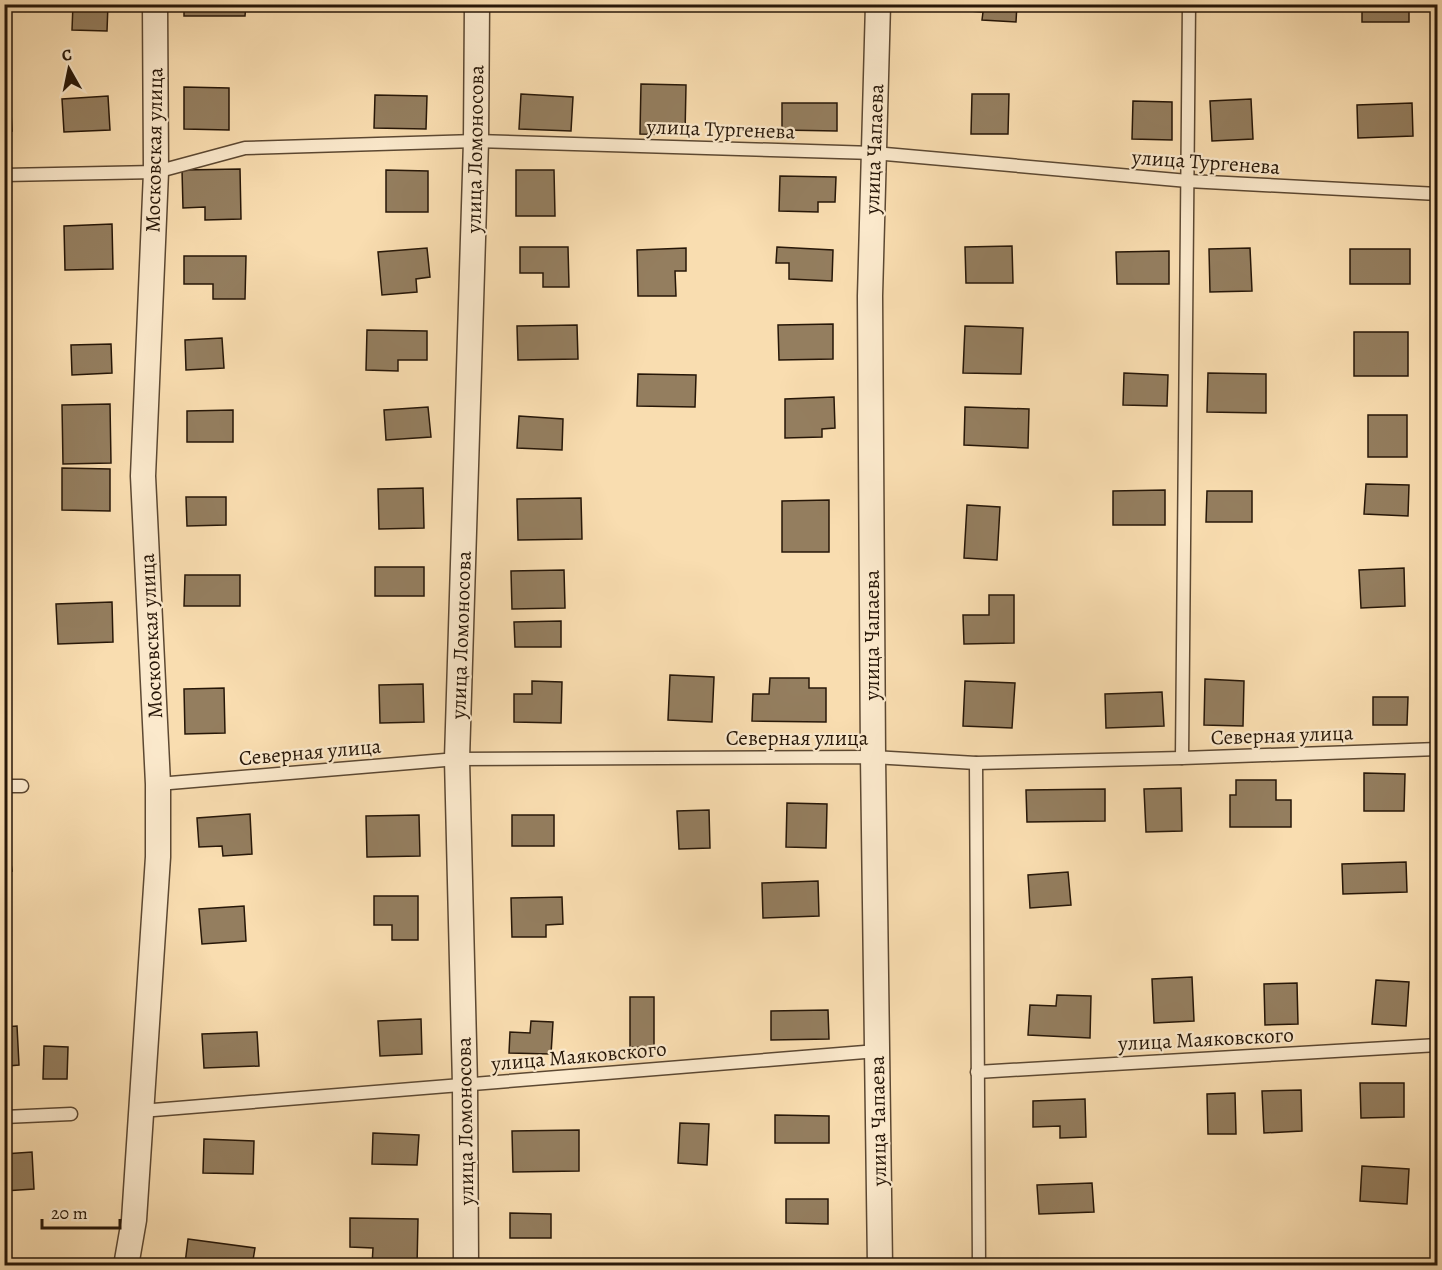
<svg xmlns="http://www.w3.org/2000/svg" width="1442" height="1270" font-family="Alegreya,serif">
<rect width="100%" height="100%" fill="#f9ddb0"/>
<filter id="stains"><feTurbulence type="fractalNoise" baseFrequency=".00333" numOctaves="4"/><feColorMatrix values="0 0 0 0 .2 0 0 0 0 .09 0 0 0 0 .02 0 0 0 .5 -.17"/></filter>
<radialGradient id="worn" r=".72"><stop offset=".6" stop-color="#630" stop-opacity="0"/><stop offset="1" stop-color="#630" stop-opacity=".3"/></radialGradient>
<g fill="#947e5f" stroke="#271708" stroke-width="1.5">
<path d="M73,4H108L107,31L72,30Z"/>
<path d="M184,4H246L245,16H184Z"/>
<path d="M777,4H842L841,8L777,6Z"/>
<path d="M971,4H1017L1016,22L982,20L983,12L970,11Z"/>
<rect x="1362" y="4" width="47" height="18"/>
<path d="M641,84L686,85L685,135L640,134Z"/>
<path d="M184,87L229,88V130L184,129Z"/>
<path d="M4,93H10L12,131L4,132Z"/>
<path d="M521,94L573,97L571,131L519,129Z"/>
<path d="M972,94H1009L1008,134H971Z"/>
<path d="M375,95L427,96L426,129L374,128Z"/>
<path d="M108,96L110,130L64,132L62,99Z"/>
<path d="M1251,99L1253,139L1212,141L1210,101Z"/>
<path d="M1133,101L1172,102V140L1132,139Z"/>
<path d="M782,103H837V131L782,130Z"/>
<path d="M1412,103L1413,136L1358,138L1357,105Z"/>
<path d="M240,169L241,219L205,220V207L183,208L182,170Z"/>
<path d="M386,170L428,171V212H386Z"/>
<path d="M516,170H554L555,216H516Z"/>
<path d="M780,176L836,177L835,202H818V212L779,211Z"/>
<path d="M112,224L113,269L65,270L64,226Z"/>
<path d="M1012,246L1013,283H966L965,247Z"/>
<path d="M520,247H568L569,287H543V273H520Z"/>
<path d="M777,247L833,250L832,281L789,279V263H776Z"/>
<path d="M427,248L430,277L416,279L417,292L382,295L378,252Z"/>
<path d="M686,248V271H675L676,296H638L637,250Z"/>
<path d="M1250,248L1252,291L1210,292L1209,249Z"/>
<rect x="1350" y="249" width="60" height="35"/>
<path d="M1169,251V284H1117L1116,252Z"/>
<path d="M184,256H246L245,299H213V284H184Z"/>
<path d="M833,324V359L779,360L778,325Z"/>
<path d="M577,325L578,359L518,360L517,326Z"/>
<path d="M965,326L1023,328L1021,374L963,373Z"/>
<path d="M367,330L427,331V360H398V371L366,370Z"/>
<rect x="1354" y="332" width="54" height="44"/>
<path d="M222,338L224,368L186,370L185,340Z"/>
<path d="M111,344L112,373L72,375L71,345Z"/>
<path d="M1124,373L1168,375L1167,406L1123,405Z"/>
<path d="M1208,373L1266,374V413L1207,412Z"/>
<path d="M638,374L696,375L695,407L637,406Z"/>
<path d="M834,397L835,428L822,429V437L785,438V399Z"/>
<path d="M110,404L111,463L63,464L62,405Z"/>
<path d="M428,407L431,437L386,440L384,410Z"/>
<path d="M965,407L1029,409L1028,448L964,445Z"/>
<path d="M233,410V442H187V411Z"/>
<rect x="1368" y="415" width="39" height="42"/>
<path d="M519,416L563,419L562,450L517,448Z"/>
<path d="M62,468L110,469V511L62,510Z"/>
<path d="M1366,484L1409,485L1408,516L1364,514Z"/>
<path d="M423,488L424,528L379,529L378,489Z"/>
<path d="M1165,490V525H1113V491Z"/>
<path d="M1207,491H1252V522H1206Z"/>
<path d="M186,497H226V525L187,526Z"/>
<path d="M581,498L582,539L518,540L517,499Z"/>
<path d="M829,500V552H782V501Z"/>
<path d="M967,505L1000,507L997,560L964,558Z"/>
<rect x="375" y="567" width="49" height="29"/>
<path d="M1404,568L1405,606L1361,608L1359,570Z"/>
<path d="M564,570L565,608L512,609L511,571Z"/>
<path d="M185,575H240V606H184Z"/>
<path d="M989,595H1014V643L964,644L963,615H989Z"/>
<path d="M112,602L113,642L58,644L56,604Z"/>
<path d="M561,621V647H515L514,622Z"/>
<path d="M670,675L714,677L712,722L668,720Z"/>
<path d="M770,678H809V688H826V722L752,721L753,694H769Z"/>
<path d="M1205,679L1244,681L1243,726L1204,725Z"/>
<path d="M532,681L562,682L561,723L514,722V694H532Z"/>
<path d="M965,681L1015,683L1012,728L963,726Z"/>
<path d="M423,684L424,722L380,723L379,685Z"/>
<path d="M224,688L225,733L185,734L184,689Z"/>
<path d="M1162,692L1164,726L1106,728L1105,694Z"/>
<path d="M1373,697H1408L1407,725H1373Z"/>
<path d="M1364,773L1405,774L1404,811H1364Z"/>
<path d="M1236,780H1276V800H1291V827H1230V795H1236Z"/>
<path d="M1181,788L1182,831L1146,832L1144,789Z"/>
<path d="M1105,789V821L1027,822L1026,790Z"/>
<path d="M787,803L827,804L826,848L786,847Z"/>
<path d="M709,810L710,848L679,849L677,811Z"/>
<path d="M250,814L252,854L223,856L222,846L199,847L197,818Z"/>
<path d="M419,815L420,856L367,857L366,816Z"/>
<rect x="512" y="815" width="42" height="31"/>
<path d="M4,831H7L12,871L4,872Z"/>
<path d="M1406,862L1407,892L1343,894L1342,864Z"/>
<path d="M1068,872L1071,905L1030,908L1028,875Z"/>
<path d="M818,881L819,916L763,918L762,883Z"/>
<path d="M374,896H418V940H392V925H374Z"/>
<path d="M562,897L563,924L546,925V937H512L511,898Z"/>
<path d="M244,906L246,941L202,944L199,909Z"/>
<path d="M1192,977L1194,1021L1154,1023L1152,979Z"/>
<path d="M1376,980L1409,982L1406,1026L1372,1024Z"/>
<path d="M1297,983L1298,1024L1265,1025L1264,984Z"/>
<path d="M1057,995L1091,996L1090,1038L1028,1035L1030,1005L1056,1006Z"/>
<path d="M630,997H654V1048L630,1047Z"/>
<path d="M828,1010L829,1039L771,1040V1011Z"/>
<path d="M421,1019L422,1054L380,1056L378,1021Z"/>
<path d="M531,1021L553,1022L551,1054L509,1053L510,1032L530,1033Z"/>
<path d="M17,1026L19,1065L8,1066L9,1081H4V1027Z"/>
<path d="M257,1032L259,1066L204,1068L202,1034Z"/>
<path d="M44,1046L68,1047L67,1079H43Z"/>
<path d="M1360,1083H1404V1117L1361,1118Z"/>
<path d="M1301,1090L1302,1131L1264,1133L1262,1091Z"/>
<path d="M1235,1093L1236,1134H1208L1207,1094Z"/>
<path d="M1085,1099L1086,1137L1060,1138V1126L1033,1127V1101Z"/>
<path d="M775,1115L829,1116V1143H775Z"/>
<path d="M680,1123L709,1124L707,1165L678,1163Z"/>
<path d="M579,1130V1171L513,1172L512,1131Z"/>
<path d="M373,1133L419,1135L417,1165L372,1164Z"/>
<path d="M204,1139L254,1141L253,1174L203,1173Z"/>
<path d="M32,1152L34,1189L4,1191V1154Z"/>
<path d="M1362,1166L1409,1169L1407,1204L1360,1201Z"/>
<path d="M1092,1183L1094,1212L1039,1214L1037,1185Z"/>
<path d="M786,1199H828V1224L786,1223Z"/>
<path d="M510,1213L551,1214V1238H510Z"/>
<path d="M350,1218L418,1219L417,1266L372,1265L373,1248L350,1247Z"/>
<path d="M188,1239L255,1248L252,1266H195L185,1264Z"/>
</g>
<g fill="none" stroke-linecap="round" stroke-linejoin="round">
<g stroke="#5c4832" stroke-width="15">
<g id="lane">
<path d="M4,175L156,172L245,148L476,141L874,153L1188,181L1438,194"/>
<path d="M1182,758L1189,4"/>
<path d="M976,763L979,1266"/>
<path d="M158,784L457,759L873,757L976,763L1182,758L1438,749"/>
<path d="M4,786H22"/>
<path d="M977,1072L1438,1045"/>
<path d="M141,1111L877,1051"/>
<path d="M4,1117L71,1114"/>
</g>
</g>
<g stroke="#5c4832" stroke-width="27">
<g id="street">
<path d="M878,4L870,296L873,757L880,1266"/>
<path d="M126,1266L134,1220L158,857V784L143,476L156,172L155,4"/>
<path d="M466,1266L465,1085L457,759L476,141L477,4"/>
</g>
</g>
<use href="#lane" stroke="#fbe9cc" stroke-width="12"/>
<use href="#street" stroke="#fbe9cc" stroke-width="24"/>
</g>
<g text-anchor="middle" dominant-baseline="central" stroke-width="4.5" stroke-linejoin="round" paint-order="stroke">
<g font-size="21" fill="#271708" stroke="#fbe9cc">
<text transform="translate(721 129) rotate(2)">улица Тургенева</text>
<text transform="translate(475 149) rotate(-89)">улица Ломоносова</text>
<text transform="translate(874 149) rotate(-88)">улица Чапаева</text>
<text transform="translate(154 150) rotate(-89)">Московская улица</text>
<text transform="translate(1206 162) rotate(4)">улица Тургенева</text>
<text transform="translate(461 635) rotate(-88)">улица Ломоносова</text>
<text transform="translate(872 635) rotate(-90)">улица Чапаева</text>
<text transform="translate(151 636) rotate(-93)">Московская улица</text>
<text transform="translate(1282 735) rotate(-2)">Северная улица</text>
<text x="797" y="738">Северная улица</text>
<text transform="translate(310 752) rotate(-5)">Северная улица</text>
<text transform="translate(1206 1039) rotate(-3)">улица Маяковского</text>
<text transform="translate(579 1056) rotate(-5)">улица Маяковского</text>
<text transform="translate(465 1121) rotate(-91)">улица Ломоносова</text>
<text transform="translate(878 1121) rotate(-91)">улица Чапаева</text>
</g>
</g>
<rect width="1442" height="1270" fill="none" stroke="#f9ddb0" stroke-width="24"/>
<rect x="6" y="6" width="1430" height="1258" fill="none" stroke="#271708" stroke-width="3"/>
<rect x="12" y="12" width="1418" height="1246" fill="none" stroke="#271708" stroke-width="1.5"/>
<g transform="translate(69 69) rotate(351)" stroke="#fbe9cc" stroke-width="4.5" paint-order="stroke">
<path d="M0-4.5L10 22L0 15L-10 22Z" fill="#271708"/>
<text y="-9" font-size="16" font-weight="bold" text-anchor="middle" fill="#271708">С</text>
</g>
<path d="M42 1219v9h78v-9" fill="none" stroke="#271708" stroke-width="3"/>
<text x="51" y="1219" font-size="18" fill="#271708" stroke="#fbe9cc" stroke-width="4.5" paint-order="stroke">20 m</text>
<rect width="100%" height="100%" filter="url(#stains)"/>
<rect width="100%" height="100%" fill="url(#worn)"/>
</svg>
